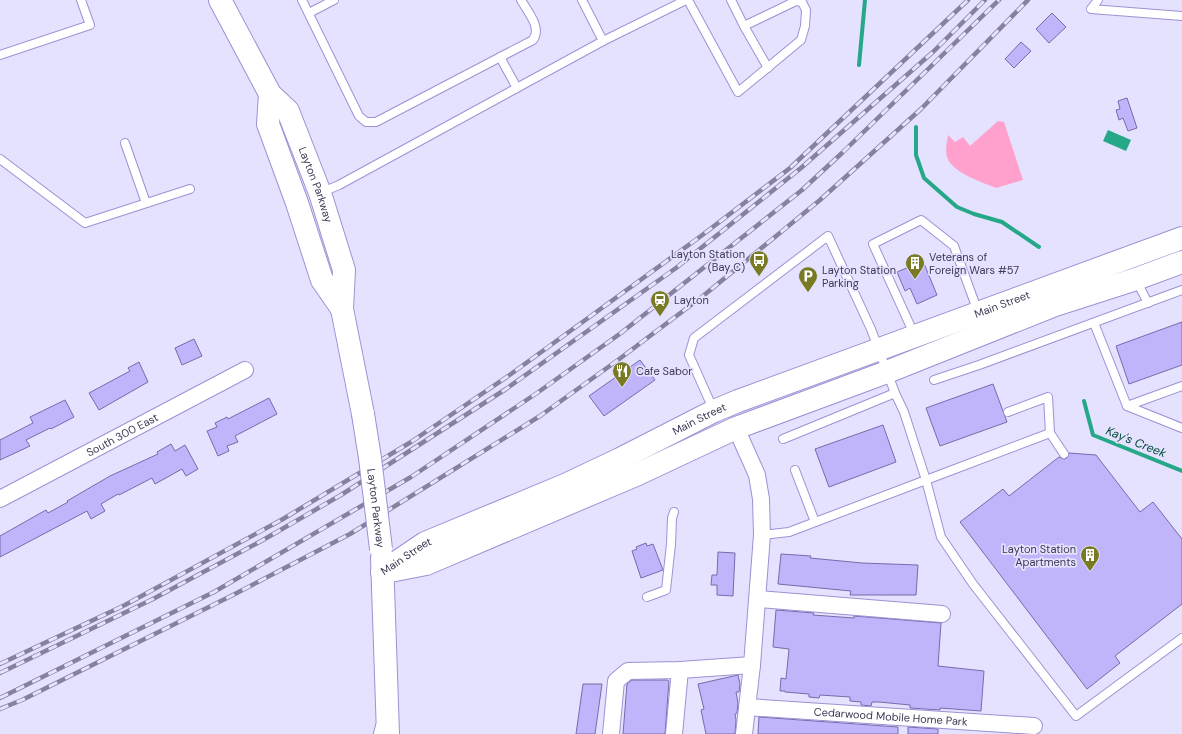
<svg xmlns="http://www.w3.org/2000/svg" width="1182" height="734" font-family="'DM Sans',sans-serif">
<rect width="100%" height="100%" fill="#e5e2ff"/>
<path fill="#ffa1cc" d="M998,121L1004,122L1023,180L996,188C982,182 952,173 947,157C945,150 947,142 948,135L955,142L963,137L970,146Z"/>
<path fill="#25a887" d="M1108,130L1131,140L1126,151L1103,141Z"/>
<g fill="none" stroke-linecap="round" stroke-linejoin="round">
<g stroke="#25a887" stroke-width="4">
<path d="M859,65L865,0"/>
<path d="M916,127V155L924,178L957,207L974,214L1002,222L1039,247"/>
<path d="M1084,401L1093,435L1182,471"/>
</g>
</g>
<g fill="#c0b5fa" stroke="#776baa">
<path d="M1052,13L1066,27L1049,43L1036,29Z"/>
<path d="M1021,42L1031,51L1014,68L1005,59Z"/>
<path d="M1127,98L1137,128L1128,131L1123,118L1119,120L1116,110L1120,109L1118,101Z"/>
<path d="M923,261L937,295L917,304L910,288L905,291L897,272Z"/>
<path d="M1182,322V365L1129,384L1116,346Z"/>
<path d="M194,339L202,356L182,365L175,348Z"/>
<path d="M640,360L655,380L604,416L589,396Z"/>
<path d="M139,362L148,382L99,410L89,393L130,371L128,368Z"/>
<path d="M993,384L1007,422L940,446L926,408Z"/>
<path d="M269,398L277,414L235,436L238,442L227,446L229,451L218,456L207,431L217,427L215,423L227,417L228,419Z"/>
<path d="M65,400L74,417L51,429L50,428L26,440L30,446L0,460V440L33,423L30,417Z"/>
<path d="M883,425L896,462L829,487L815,449Z"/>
<path d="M171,444L175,451L185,445L198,469L186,476L182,469L155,484L152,478L119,495L118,494L101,504L105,511L91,519L87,511L0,557V536L46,510L48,513L68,502L67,501L110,476L158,454L157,452Z"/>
<path d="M1069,453L1096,455L1140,512L1153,502L1182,539V604L1115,656L1120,663L1087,689L960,522L1003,489L1009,496L1059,457L1064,459L1067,458Z"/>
<path d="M646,543L647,546L653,544L663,570L641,578L632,551L637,549L636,547Z"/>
<path d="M718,552L735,553L733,596L717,595V585H711L712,575H717Z"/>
<path d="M781,554L811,556L810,558L862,563L918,565L916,595H850L851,591L778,584Z"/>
<path d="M776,610L814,613L813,615L854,618V616L941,623L938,666L984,671L981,711L940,708V710L910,708V705L879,702H872L871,706L861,705V702L850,701V697L820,695L819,698L809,697V694L785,692V691H780L781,678L786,679L789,649L773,647Z"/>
<path d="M738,675L740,684L739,692H736L738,703L737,713L735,714L736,720L735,734H706L701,710L704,709L698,684Z"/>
<path d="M632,680H667L669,681L665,734H623L627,684Z"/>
<path d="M583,684H602L595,734H576Z"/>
<path d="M759,717L898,727V734H758Z"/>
<path d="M908,727L938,729V734H908Z"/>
</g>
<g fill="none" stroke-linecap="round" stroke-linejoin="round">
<g stroke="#9c92d4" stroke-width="10">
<g id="lane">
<path d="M302,0L359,116L366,122H376L533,40C542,28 528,12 521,0"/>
<path d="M688,0L738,92L801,40L805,26L806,10L802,2L796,1L744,26L731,0"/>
<path d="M1098,0L1091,9L1182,16"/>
<path d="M309,13L334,0"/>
<path d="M744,26L768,68"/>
<path d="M603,41L686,0"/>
<path d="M0,55L90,25L81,0"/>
<path d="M500,57L517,88"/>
<path d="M125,143L146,203"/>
<path d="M0,159L85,223L190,189"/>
<path d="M320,193L339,185L603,41L582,0"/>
<path d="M1136,280L1148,303"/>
<path d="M1094,323L1127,406L1182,428"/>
<path d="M914,334L873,244L921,220L954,246L978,312"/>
<path d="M934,380L979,365L1182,290"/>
<path d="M1127,406L1182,386"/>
<path d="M714,411L689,355L694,338L828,236L871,329L895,393L904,412L926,480L1050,433"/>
<path d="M1008,412L1048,397L1050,433L1064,454"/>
<path d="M783,439L895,393"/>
<path d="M795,470L815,522"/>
<path d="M762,535L789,532L926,480L941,537L973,584L1076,716L1182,638"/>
<path d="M647,597L666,590L671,544L672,518L674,512"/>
</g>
</g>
<g stroke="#9c92d4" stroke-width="18">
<g id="street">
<path d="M736,428L757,475L761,499L762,535L752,665L744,734"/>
<path id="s1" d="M0,499L245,370"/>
<path d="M758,599L942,614"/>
<path id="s2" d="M747,707L1034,726"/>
<path d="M611,734L616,681L628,671L680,670L752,665"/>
<path d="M674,734L680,670"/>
</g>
</g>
<g stroke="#9c92d4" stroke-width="24">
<g id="secondary">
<path id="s3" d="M220,0L270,94L288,111L320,193L344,270L342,309L363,414"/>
<path d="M270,94L268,124L297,203L322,280L342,309"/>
<path d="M382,558L388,734"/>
<path d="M390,571L426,564L638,474L736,428L887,372L1055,305L1136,279L1182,262"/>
<path id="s4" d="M382,572L425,543L565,485L620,459L714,411L738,401L1182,238"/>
</g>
</g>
<g stroke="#9c92d4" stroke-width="24">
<path id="highway" d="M385,734L387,727"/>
</g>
<use href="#lane" stroke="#fff" stroke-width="8"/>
<use href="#street" stroke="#fff" stroke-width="16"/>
<use href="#secondary" stroke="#fff" stroke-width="22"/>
<use href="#highway" stroke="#fff" stroke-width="22"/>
<g stroke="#86829e" stroke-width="4.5">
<g id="rail">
<path d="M0,664L125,605L283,519L411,442L511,374L701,236L790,168L968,0"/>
<path d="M0,673L153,599L263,540L341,495L506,389L676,268L801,168L933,52L985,0"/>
<path d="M0,698L214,592L411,477L537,393L621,333L802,190L842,153L999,0"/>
<path d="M0,709L22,700L231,596L350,534L540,416L618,360L703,296L820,200L921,109L1028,0"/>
</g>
</g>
<use href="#rail" stroke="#e5e2ff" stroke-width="3" stroke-dasharray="9" stroke-linecap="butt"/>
<g stroke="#9c92d4" stroke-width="24" stroke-linecap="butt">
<g id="secondary-bridge">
<path id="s5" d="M363,414L370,458L381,549"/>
</g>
</g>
<use href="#secondary-bridge" stroke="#fff" stroke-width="22"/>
</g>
<defs>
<g id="bus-pin" transform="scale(1)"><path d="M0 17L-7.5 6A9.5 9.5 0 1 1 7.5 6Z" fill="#787b24" stroke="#e5e2ff"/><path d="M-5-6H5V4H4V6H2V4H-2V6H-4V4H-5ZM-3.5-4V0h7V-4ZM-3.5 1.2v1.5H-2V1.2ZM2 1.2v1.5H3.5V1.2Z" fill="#fff"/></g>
<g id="building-pin" transform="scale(1)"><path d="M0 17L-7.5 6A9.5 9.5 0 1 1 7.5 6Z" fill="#787b24" stroke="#e5e2ff"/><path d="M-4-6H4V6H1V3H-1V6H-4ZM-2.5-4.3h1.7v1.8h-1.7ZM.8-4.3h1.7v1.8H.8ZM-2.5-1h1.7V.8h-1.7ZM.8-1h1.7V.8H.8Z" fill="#fff"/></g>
<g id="parking-pin" transform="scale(1)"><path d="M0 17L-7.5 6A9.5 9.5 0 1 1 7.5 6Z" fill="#787b24" stroke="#e5e2ff"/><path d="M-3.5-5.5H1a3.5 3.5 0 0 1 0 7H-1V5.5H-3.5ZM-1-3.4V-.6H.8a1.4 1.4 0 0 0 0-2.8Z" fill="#fff"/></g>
<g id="station-pin" transform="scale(1)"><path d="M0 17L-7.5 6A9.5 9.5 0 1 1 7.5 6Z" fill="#787b24" stroke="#e5e2ff"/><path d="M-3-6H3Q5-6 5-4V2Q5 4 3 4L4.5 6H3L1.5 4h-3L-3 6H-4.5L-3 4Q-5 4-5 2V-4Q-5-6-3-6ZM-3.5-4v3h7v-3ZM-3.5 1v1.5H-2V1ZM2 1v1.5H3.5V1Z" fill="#fff"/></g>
<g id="restaurant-pin" transform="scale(1)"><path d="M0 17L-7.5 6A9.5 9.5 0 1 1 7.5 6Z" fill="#787b24" stroke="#e5e2ff"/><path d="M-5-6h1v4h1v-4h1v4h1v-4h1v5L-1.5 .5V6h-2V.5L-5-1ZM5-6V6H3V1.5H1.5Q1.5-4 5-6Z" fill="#fff"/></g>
</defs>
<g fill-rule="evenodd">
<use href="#bus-pin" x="759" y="260"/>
<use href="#building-pin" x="915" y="263"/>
<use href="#parking-pin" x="808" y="276"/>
<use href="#station-pin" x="660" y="300"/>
<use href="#restaurant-pin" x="622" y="371"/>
<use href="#building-pin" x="1090" y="555"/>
</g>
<g text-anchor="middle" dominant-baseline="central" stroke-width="3.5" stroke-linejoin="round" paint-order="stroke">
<g font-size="11" fill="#3d3854" stroke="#e5e2ff">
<text stroke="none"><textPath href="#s3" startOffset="210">Layton Parkway</textPath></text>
<text stroke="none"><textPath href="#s4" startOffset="677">Main Street</textPath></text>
<text stroke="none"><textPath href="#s4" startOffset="353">Main Street</textPath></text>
<text stroke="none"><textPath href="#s1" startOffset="138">South 300 East</textPath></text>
<text stroke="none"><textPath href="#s5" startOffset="95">Layton Parkway</textPath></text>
<text stroke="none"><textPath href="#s4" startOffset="29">Main Street</textPath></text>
<text stroke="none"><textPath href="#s2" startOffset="144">Cedarwood Mobile Home Park</textPath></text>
</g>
<g font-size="11" fill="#3d3854" stroke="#e5e2ff" text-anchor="start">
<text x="745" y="254" text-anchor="end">Layton Station<tspan x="745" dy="13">(Bay C)</tspan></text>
<text x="929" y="257">Veterans of<tspan x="929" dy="13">Foreign Wars #57</tspan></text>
<text x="822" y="270">Layton Station<tspan x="822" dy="13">Parking</tspan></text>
<text x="674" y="300">Layton</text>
<text x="636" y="371">Cafe Sabor</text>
<text x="1076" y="549" text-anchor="end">Layton Station<tspan x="1076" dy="13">Apartments</tspan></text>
</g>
<g font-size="12" font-style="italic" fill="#024b3b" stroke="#e5e2ff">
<text transform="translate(1136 442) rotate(22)">Kay's Creek</text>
</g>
</g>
</svg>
